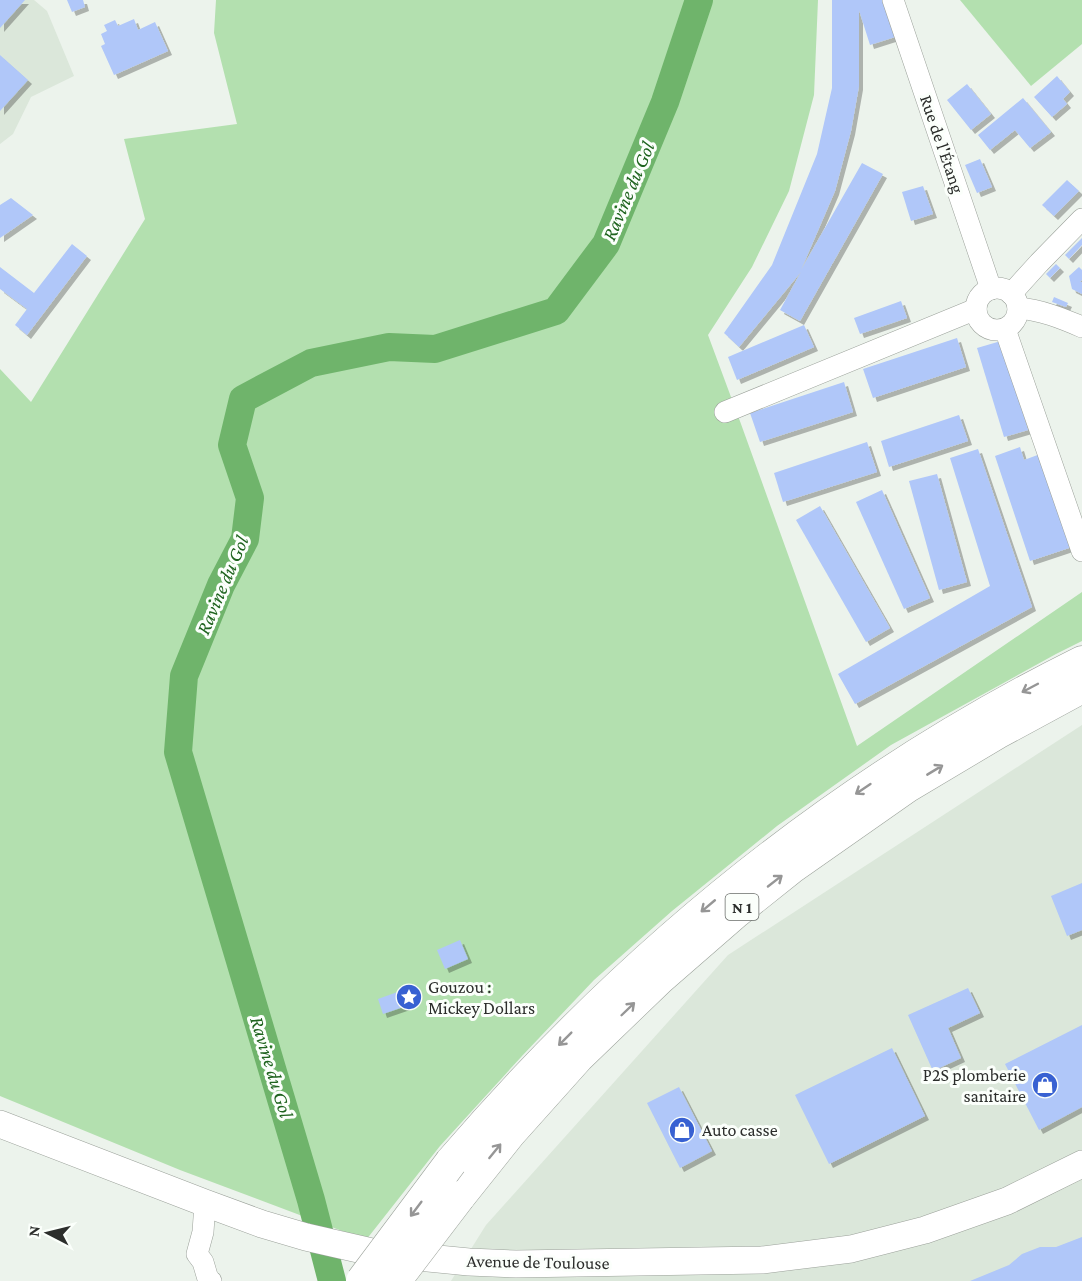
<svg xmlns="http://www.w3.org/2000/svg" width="1082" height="1281" font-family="'Crimson Pro',serif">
<defs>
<filter id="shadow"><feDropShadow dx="4" dy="4" stdDeviation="0" flood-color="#0004"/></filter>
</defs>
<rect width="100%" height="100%" fill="#ecf3ec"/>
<g fill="#dbe7da">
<path d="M0,0H34L47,11L74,76L31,97L13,134L0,144Z"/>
<path d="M1082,725V1281H451L486,1225L728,955Z"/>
</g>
<g fill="#b3e0af">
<path d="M216,0H818L814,95L789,191L752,267L708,335L741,424L857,746L1082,592V641L1056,654L891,745L777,826L672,911L594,980L522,1056L440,1146L366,1240L180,1170L0,1096V369L31,402L145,219L124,139L237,124L214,33Z"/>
<path d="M960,0H1082V44L1031,86Z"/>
</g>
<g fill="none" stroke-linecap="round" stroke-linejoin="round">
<path stroke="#6fb46b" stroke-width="28" d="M332,1281L311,1200L178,752L184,676L221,585L245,539L250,498L232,445L243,399L311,363L389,347L435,349L556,311L606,244L665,102L699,0"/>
</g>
<g fill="#b0c7f9" filter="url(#shadow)">
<path d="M0,0H25L0,28Z"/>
<path d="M67,0H83L85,7L72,12Z"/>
<path d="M832,0H883L895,37L870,45L859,10V86L851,131L835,191L801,270L862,163L883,174L800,321L780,310L801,272L739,347L724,333L772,265L817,154L832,88Z"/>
<path d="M134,19L138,30L155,22L168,51L114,75L101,46L105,44L101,34L107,31L104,25L115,20L118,26Z"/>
<path d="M0,55L28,80L0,111Z"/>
<path d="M1057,76L1070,92L1063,99L1067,104L1052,117L1034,97Z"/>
<path d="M967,84L991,114L971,130L947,100Z"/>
<path d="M1023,98L1051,132L1030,148L1015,130L990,150L978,135Z"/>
<path d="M980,159L992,187L977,193L965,165Z"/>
<path d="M1067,180L1079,191L1054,216L1042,205Z"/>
<path d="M923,186L933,214L911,221L902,192Z"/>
<path d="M11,198L33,215L0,238V205Z"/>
<path d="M1082,238V245L1069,259L1065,255Z"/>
<path d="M72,244L87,256L27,335L15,325L27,309L0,289V267L34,293Z"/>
<path d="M1056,264L1060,268L1050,278L1046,274Z"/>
<path d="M1079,267L1082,270V280L1080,282H1082V294L1072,289L1069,276Z"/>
<path d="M1054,297L1068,303L1066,307L1052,302Z"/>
<path d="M901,301L907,318L860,334L854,318Z"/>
<path d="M804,325L814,347L737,380L728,357Z"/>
<path d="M957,338L966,367L873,398L863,369Z"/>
<path d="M1001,341L1028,430L1004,437L977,348Z"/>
<path d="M844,382L853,412L760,442L750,413Z"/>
<path d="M959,415L968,441L889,467L881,441Z"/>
<path d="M867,442L877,472L783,502L774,473Z"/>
<path d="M1020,447L1024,460L1043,453L1075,546L1030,561L995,456Z"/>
<path d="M978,449L1032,607L855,704L838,674L990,586L950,458Z"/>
<path d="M937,474L967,582L939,590L909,481Z"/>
<path d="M882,490L930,598L904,609L856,502Z"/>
<path d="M820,506L890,628L866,642L796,520Z"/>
<path d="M1082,883V930L1067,936L1051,896Z"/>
<path d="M460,940L468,959L445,969L437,950Z"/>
<path d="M968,988L980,1013L948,1028L961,1058L933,1071L908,1015Z"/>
<path d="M403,990L409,1005L383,1014L378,999Z"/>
<path d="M1082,1025V1107L1039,1130L1005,1064Z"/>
<path d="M892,1048L925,1116L829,1164L795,1095Z"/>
<path d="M679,1087L712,1151L680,1168L647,1103Z"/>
<path d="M1082,1237V1281H970L1009,1265L1022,1254L1040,1247H1056Z"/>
</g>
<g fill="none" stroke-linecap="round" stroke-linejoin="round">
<g stroke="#9ba19a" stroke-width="22">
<g id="minor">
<path d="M893,0L991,289"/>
<circle cx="997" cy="309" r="21"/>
<path d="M1011,294L1039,263L1082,219"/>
<path d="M1018,308C1041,310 1061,318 1082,327"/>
<path d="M1005,329L1082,551"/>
<path d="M725,412L976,309"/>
<path d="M205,1203L203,1232L197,1254L203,1262L208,1279L211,1281"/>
</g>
</g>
<g stroke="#9ba19a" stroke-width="28">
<path id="major" d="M0,1124L205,1203L262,1224L306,1237L376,1253L469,1262L516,1264L762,1260L851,1249L925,1230L1007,1201L1082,1164"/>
</g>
<g stroke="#9ba19a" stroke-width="33">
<g id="highway">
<path d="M451,1162C629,954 836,784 1082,662"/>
<path d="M459,1197L510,1133L578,1057L659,979L736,912L791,868L908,786L997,733L1082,687"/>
</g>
</g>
<use href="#minor" stroke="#fff" stroke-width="21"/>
<use href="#major" stroke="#fff" stroke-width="27"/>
<use href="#highway" stroke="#fff" stroke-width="32"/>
<g stroke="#9ba19a" stroke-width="33" stroke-linecap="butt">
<g id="highway-bridge">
<path d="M362,1281L451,1162"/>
<path d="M395,1281L459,1197"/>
</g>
</g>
<use href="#highway-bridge" stroke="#fff" stroke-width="32"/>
</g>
<defs><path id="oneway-shaft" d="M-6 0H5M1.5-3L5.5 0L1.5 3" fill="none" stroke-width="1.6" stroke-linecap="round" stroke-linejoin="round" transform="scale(1.5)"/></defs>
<g stroke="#969696">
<use href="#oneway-shaft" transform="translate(1030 688) rotate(152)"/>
<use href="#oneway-shaft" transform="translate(935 770) rotate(-31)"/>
<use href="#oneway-shaft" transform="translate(863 789) rotate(146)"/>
<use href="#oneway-shaft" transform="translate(775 881) rotate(-38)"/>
<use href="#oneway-shaft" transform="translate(708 906) rotate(140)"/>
<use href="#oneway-shaft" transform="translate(628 1009) rotate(-44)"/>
<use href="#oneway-shaft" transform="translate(565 1039) rotate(135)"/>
<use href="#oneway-shaft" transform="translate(495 1151) rotate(-51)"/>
<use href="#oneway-shaft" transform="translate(416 1209) rotate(127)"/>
</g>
<defs>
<g id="sight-disc" transform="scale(1.35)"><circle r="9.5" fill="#3861d2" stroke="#fbfffb"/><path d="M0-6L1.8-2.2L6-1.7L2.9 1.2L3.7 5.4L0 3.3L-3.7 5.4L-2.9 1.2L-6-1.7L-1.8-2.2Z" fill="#fff"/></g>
<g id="shop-disc" transform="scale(1.35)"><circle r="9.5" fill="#3861d2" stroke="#fbfffb"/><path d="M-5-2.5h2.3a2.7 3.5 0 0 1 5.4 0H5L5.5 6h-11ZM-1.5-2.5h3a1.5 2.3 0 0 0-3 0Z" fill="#fff"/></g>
</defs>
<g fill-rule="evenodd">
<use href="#sight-disc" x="409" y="997"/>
<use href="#shop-disc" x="1045" y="1085"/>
<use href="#shop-disc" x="682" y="1130"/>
</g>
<g text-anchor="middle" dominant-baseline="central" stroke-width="6" stroke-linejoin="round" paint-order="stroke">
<rect fill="#fbfffb" stroke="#6a6d6a" stroke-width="1.5" x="725.5" y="894" width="33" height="26" rx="4.5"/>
<g font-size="16" font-weight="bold" fill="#2c2e2c">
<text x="742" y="907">N 1</text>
</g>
<g font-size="18" fill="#2c2e2c" stroke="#fbfffb">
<text transform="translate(942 144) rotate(71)">Rue de l'Étang</text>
<text transform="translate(538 1262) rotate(1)">Avenue de Toulouse</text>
</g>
<g font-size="18" fill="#2c2e2c" stroke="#fbfffb" text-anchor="start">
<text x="428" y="987">Gouzou :<tspan x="428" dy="21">Mickey Dollars</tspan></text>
<text x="1026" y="1075" text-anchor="end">P2S plomberie<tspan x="1026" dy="21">sanitaire</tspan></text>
<text x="702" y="1130">Auto casse</text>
</g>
<g font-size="20" font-style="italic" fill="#1f641f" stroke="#fbfffb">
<text transform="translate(628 191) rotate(-67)">Ravine du Gol</text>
<text transform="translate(222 585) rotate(-67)">Ravine du Gol</text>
<text transform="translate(272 1067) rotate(73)">Ravine du Gol</text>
</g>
</g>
<g transform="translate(48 1233) rotate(277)" stroke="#fbfffb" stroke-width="4.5" paint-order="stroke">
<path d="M0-4.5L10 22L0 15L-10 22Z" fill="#2c2e2c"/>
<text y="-9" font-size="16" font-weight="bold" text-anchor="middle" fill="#2c2e2c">N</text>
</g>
</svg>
